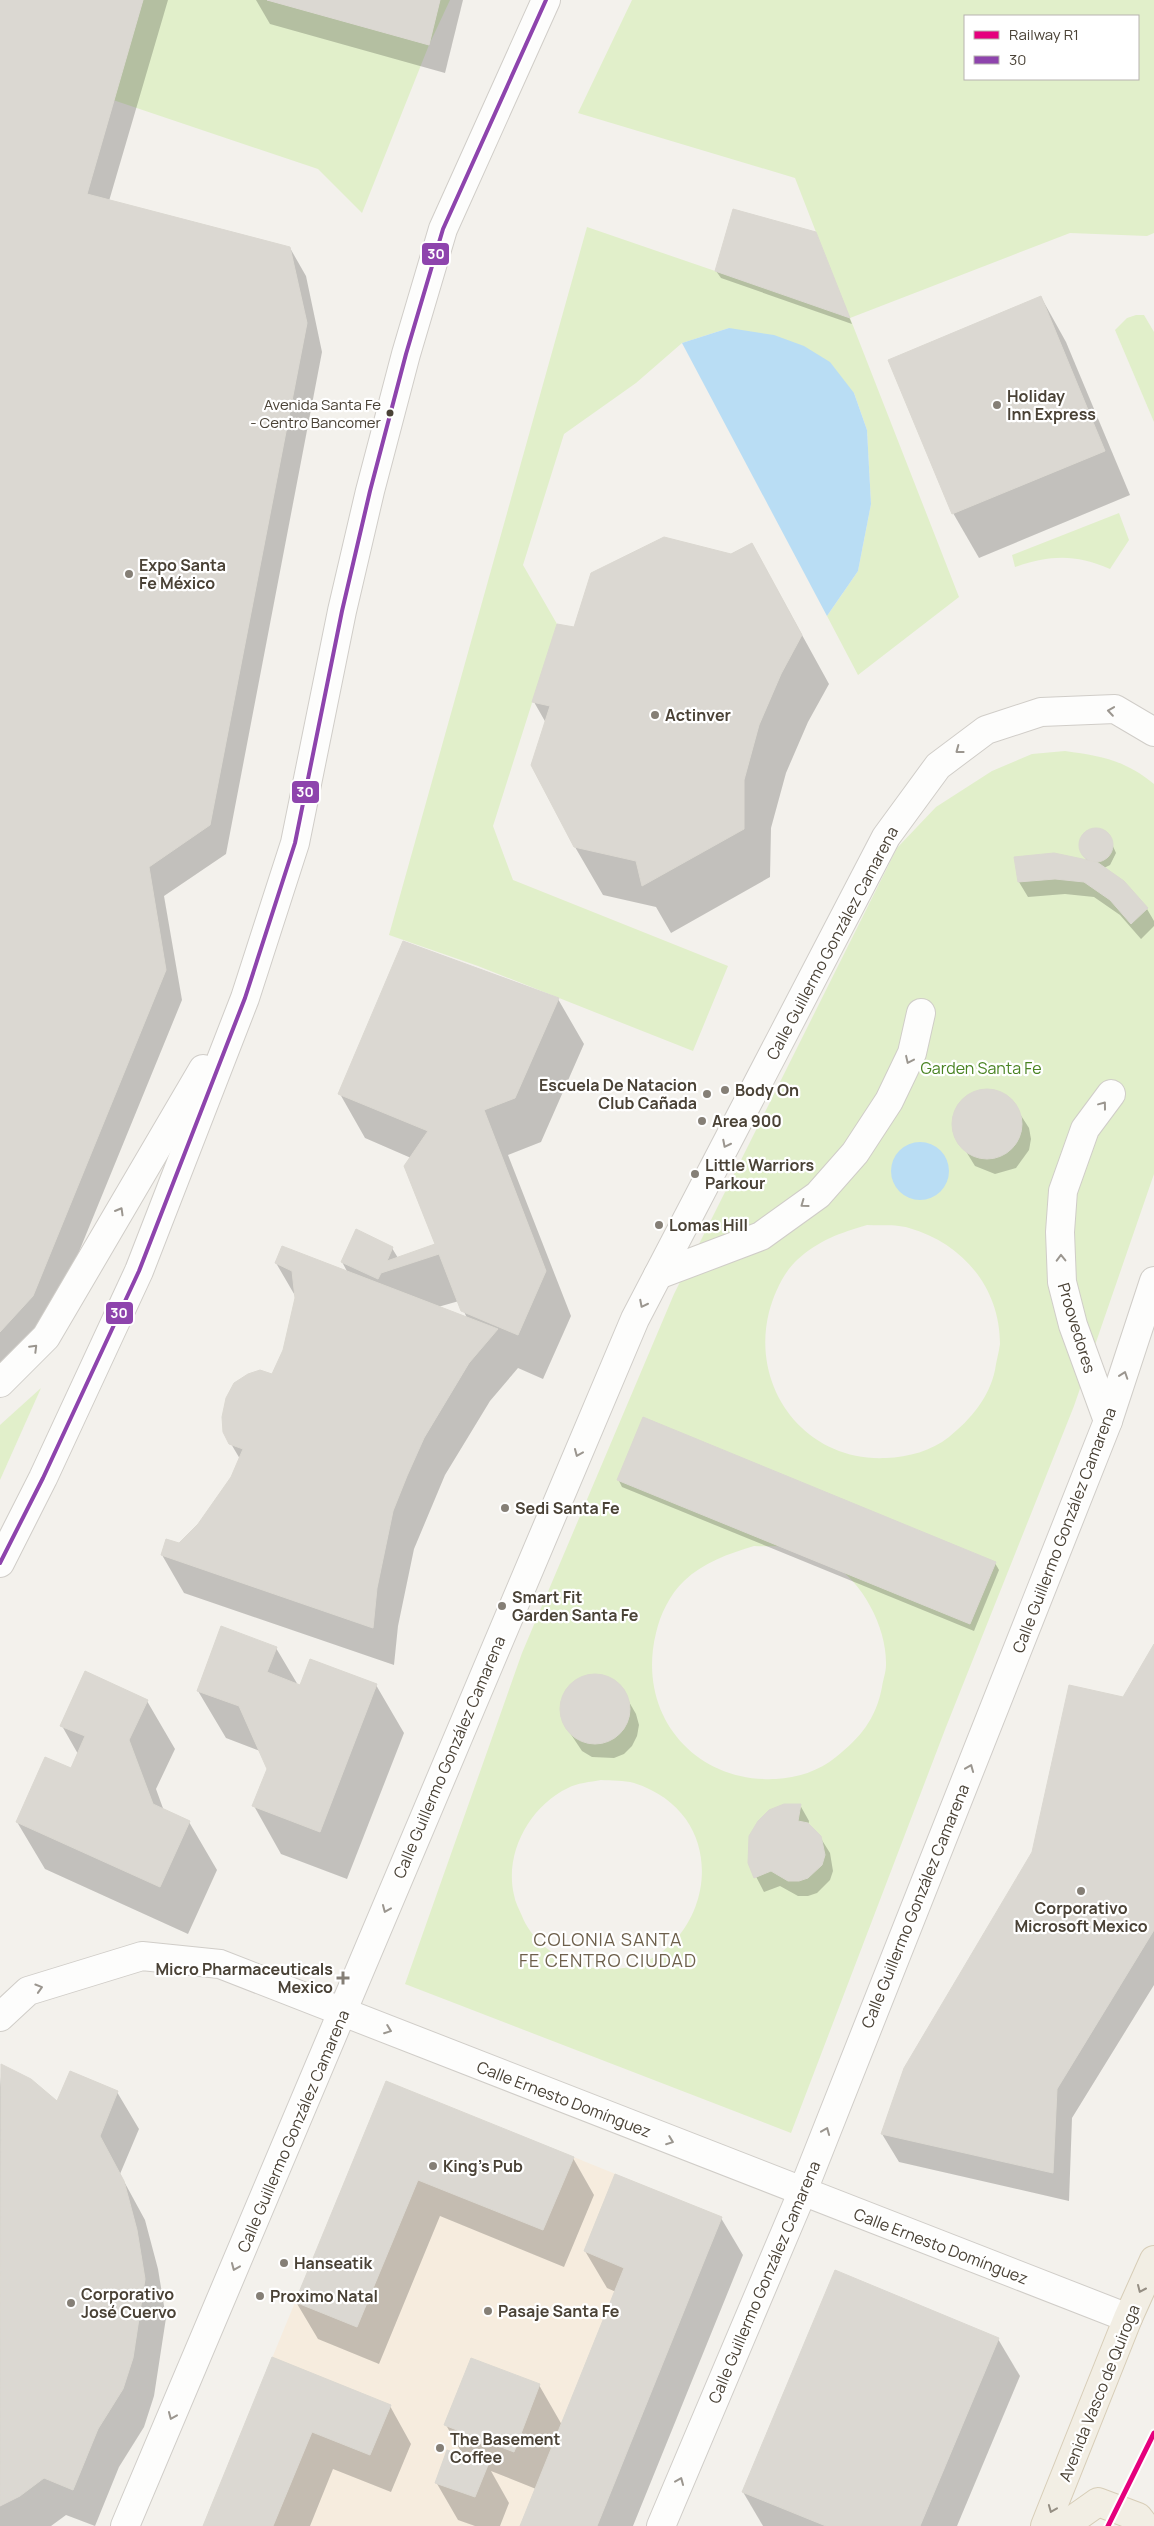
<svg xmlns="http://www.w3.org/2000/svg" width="1154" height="2526" font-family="Manrope,sans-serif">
<rect width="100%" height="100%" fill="#f3f1ec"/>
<path fill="#f6ecde" d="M386,2081L722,2217L597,2526H203Z"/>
<g fill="#e1efca" fill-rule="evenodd">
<path d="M143,0H267L429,45L440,0H450L429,45L362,213L318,169L113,100Z"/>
<path d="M632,0H1154V233L1147,236L1070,233L850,318L959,597L858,675L827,616L858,571L871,504L867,430L854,393L729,328L682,343L636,383L564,434L523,565L557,624L493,826L513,880L728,966L693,1051L478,966L389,935L587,227L849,317L795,178L578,113ZM965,16H1138V79H965Z"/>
<path d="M1136,315H1144L1154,332V422L1115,330L1127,318Z"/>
<path d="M1119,513L1129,540L1110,569C1075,554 1051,555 1015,567L1012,555Z"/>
<path d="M1065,751C1101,756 1125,760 1154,784V1174L1074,1406L946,1727L791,2133L405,1984L522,1653L674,1294L897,848L936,807L992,771L1032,754ZM867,1225C880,1226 896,1224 909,1228C962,1243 1000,1287 1000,1344C999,1352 996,1362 995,1370C989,1398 971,1419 949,1437C931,1451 909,1457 886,1458C806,1462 750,1389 769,1312C774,1294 783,1273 797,1260C819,1240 840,1233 867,1225ZM754,1546C767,1547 783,1545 796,1549C807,1552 821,1557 831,1563C863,1582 887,1628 886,1665C886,1672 883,1680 882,1687C876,1719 860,1738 836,1757C819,1771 797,1778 776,1779C694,1783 636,1714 656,1633C660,1615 670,1594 684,1581C704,1562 728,1554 754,1546ZM601,1780C611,1781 624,1780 634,1783C758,1823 697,2005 573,1963C552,1956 530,1937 522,1916C519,1909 515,1902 514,1895C504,1853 530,1806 568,1788C577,1783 590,1782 601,1780Z"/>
<path d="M41,1388L0,1480V1425Z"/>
</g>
<g fill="#b9ddf4">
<path d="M729,328L774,335L804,346L830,362L854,393L867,430L871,504L858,571L827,616L682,343Z"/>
<circle cx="920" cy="1171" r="29"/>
</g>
<g fill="#0003" fill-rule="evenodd">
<path d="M0,0H168L109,201L290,248L306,276L322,352L226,854L164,896L182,1000L49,1325L0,1375Z"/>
<path d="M256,0H463L445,73L270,24Z"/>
<path d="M815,233L852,324L721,278L716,271Z"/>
<path d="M1041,297L1066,342L1130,495L979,558L953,513Z"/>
<path d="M752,544L829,684L808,722L786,773L771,828L770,877L671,933L656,907L603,895L575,847L546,723L534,702L575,629Z"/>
<path d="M1100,830L1108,835L1116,853L1110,865L1104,868L1123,882L1147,909L1154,921V926L1141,939L1120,915L1094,897L1065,894L1028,897L1019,882L1087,861L1080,846L1086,833Z"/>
<path d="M558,999L584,1044L541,1142L508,1155L571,1316L543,1379L518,1368L490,1401L445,1475L414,1549L398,1626L394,1665L184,1593L162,1555L179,1545L199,1525L232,1478L240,1459L224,1432L273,1376L284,1350L297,1299L276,1263L348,1273L342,1262L392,1248L398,1258L437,1244L411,1158L365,1138L340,1094ZM459,1301L467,1318L438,1307Z"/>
<path d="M983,1090L994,1091L1013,1103L1029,1128L1031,1139L1029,1150L1016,1168L995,1174L975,1166L954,1132L957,1110L963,1100Z"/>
<path d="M618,1479L995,1563L999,1570L974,1631L622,1487Z"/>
<path d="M1154,1647V1985L1072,2118L1069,2201L899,2162L882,2134Z"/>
<path d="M276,1648L298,1685H376L404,1733L347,1879L281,1854L254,1806L268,1769L260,1751L226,1738L198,1691Z"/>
<path d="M602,1676L613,1680L621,1688L636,1714L639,1725L637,1736L632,1746L624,1754L614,1758L592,1757L582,1751L566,1727L561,1706L571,1686L580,1679Z"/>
<path d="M147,1701L175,1749L156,1789L164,1811L189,1822L217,1870L188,1934L45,1869L17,1822L71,1770L78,1754L62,1726Z"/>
<path d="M800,1805L809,1821L808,1825L820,1837L830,1853L833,1871L830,1880L817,1893L808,1896H798L780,1886L764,1892L749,1863L750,1836Z"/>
<path d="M2,2066L58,2103L117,2092L139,2129L120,2174L145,2220L158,2269L166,2318L154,2396L144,2427L119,2467L95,2526L66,2515L51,2526H0V2087Z"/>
<path d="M387,2082L573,2158L594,2195L564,2267L440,2216L379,2364L318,2339L296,2302Z"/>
<path d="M721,2218L743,2255L633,2526H521L536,2489L491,2471L509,2503L500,2526H475L458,2520L436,2482L464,2457L446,2425L539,2385L562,2425L616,2292L607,2288L585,2251Z"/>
<path d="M998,2339L1020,2376L957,2526H763L743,2492Z"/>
<path d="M273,2359L390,2406L411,2444L391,2492L333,2469L310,2526H205Z"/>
</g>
<g fill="#dbd8d2" stroke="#dbd8d1">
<path d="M0,0H143L87,194L290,247L307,323L210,825L149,867L166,970L33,1296L0,1332Z"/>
<path d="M267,0H440L429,45Z"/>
<path d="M733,209L816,232L850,318L715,271Z"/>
<path d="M1041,296L1105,451L952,514L888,360Z"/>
<path d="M664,537L731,554L752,543L802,635L781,674L759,725L744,780V829L642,886L636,861L574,847L531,765L550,706L532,702L557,624L574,627L591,573Z"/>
<circle cx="1096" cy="845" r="17"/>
<path d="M1054,853L1097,862L1124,881L1148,908L1131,924L1110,900L1084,882L1055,879L1018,882L1014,857Z"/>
<path d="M403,941L559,998L515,1098L484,1110L546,1271L518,1335L461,1311L439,1254L381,1273L378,1279L341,1262L356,1229L393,1247L387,1261L435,1244L404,1166L428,1131L338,1094Z"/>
<circle cx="987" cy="1124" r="35"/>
<path d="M282,1246L498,1329L469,1363L424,1438L407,1476L393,1511L377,1588L373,1628L161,1555L166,1539L179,1543L198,1524L231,1477L243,1449L229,1444L223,1432L222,1417L226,1398L234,1383L248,1374L260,1370L272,1374L283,1350L295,1298L292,1271L275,1263Z"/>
<path d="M643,1417L996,1562L970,1624L617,1480Z"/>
<path d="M221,1626L277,1647L267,1672L300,1685L310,1659L377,1684L320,1832L252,1806L267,1769L239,1706L197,1691Z"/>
<path d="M1154,1644V1930L1057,2089L1053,2173L881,2134L904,2068L1032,1852L1069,1685L1123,1697Z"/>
<path d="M85,1671L148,1700L129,1740L153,1804L190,1821L160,1887L16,1822L45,1757L71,1768L85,1736L60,1726Z"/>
<circle cx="595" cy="1709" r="35"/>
<path d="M784,1804H801L798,1821L808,1823L821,1836L825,1855L822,1865L808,1878L799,1881H788L771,1871L754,1878L748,1863L749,1836L758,1821L769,1810Z"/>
<path d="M1,2064L31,2079L57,2101L70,2071L118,2091L100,2136L124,2181L137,2230L145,2279L133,2358L123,2389L98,2429L73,2490L44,2478L20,2496L0,2506Z"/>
<path d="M386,2081L574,2157L543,2230L418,2180L357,2327L295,2302Z"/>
<path d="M615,2174L722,2217L597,2526H520L624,2268L584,2251Z"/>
<path d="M835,2270L999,2338L920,2526H826L742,2492Z"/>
<path d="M272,2357L391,2405L370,2455L312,2432L273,2526H203Z"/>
<path d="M471,2358L540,2384L514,2452L444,2425Z"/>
<path d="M447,2450L488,2465L475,2497L435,2483Z"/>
</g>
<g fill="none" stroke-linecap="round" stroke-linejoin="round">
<g stroke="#d0cdc8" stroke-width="30">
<g id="minor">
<path d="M658,1275L761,1236L818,1195L855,1153L889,1101L912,1053L921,1013"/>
<path d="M0,1383L46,1337L203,1069"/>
<path d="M1108,1421L1073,1325L1062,1282L1060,1232L1063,1191L1085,1129L1111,1094"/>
<path d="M0,1563L43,1478L139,1271L245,998L295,843L342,611L370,491L406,354L443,229L546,0"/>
<path d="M0,2017L28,1991L142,1956L220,1964L1128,2318"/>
<path d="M125,2526L635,1319L886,837L938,766L986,730L1041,712L1115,709L1154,732"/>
<path d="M661,2526L802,2193L1108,1421L1154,1281"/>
</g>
</g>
<g stroke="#d7cdb7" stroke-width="30">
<g id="major">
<path d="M1045,2526L1128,2318L1154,2260"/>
<path d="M1064,2526L1098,2502L1138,2517L1145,2526"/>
</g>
</g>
<use href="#minor" stroke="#fdfdfc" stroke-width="28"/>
<use href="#major" stroke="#f2eee4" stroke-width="28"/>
<g stroke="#fff" stroke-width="8">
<path id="bus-1" d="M0,1563L43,1478L139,1271L245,998L295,843L342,611L370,491L406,354L443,229L546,0"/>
</g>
<use href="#bus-1" stroke="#8e44ad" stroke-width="4"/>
<g stroke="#fff" stroke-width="9">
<path id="rail-1" d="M1108,2526L1154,2433"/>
</g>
<use href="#rail-1" stroke="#e5007d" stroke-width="5"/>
</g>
<defs><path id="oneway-chevron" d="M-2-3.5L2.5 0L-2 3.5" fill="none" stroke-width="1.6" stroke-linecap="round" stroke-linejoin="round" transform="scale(1.25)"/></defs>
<g stroke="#9b968f">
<use href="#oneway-chevron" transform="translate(1111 711) rotate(-172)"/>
<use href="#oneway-chevron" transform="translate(959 750) rotate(143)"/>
<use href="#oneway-chevron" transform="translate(909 1060) rotate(115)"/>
<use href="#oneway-chevron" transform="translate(1103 1105) rotate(-53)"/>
<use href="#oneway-chevron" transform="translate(726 1144) rotate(117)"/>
<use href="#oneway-chevron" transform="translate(804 1204) rotate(144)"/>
<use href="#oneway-chevron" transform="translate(120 1211) rotate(-60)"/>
<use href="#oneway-chevron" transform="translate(1061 1258) rotate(-91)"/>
<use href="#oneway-chevron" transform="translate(643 1304) rotate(117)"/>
<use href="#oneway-chevron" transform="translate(34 1348) rotate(-45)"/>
<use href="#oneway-chevron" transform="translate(1124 1375) rotate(-71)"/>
<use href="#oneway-chevron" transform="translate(578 1453) rotate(113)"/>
<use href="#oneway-chevron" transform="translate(970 1768) rotate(-68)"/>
<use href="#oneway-chevron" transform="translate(386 1909) rotate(113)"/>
<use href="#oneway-chevron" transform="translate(39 1988) rotate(-17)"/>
<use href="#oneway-chevron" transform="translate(388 2030) rotate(21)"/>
<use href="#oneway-chevron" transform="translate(826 2131) rotate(-68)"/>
<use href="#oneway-chevron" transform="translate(670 2141) rotate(21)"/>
<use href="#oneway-chevron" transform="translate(235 2267) rotate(113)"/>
<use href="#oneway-chevron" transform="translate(172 2416) rotate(113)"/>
<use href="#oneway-chevron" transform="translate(680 2481) rotate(-67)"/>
</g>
<g stroke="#968f84">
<use href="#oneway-chevron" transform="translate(1141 2289) rotate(114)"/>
<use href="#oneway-chevron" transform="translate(1052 2509) rotate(112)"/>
</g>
<g fill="#857f76" stroke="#fff" stroke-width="2">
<circle cx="997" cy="405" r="5"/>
<circle cx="129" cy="574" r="5"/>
<circle cx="655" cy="715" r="5"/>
<circle cx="725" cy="1090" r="5"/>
<circle cx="707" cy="1094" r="5"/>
<circle cx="702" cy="1121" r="5"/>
<circle cx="695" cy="1174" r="5"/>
<circle cx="659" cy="1225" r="5"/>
<circle cx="505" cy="1508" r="5"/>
<circle cx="502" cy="1606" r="5"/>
<circle cx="1081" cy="1891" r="5"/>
<path d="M340.5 1970.5h5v5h5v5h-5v5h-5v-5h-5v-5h5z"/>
<circle cx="433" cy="2166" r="5"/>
<circle cx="284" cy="2263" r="5"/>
<circle cx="260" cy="2296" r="5"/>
<circle cx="71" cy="2303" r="5"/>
<circle cx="488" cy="2311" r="5"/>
<circle cx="440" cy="2448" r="5"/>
</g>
<circle fill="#4a4236" stroke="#fff" stroke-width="2" cx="390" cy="413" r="4.5"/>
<g text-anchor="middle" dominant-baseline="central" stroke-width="4.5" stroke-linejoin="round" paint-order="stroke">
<g font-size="15" fill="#4a4236" stroke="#fff" text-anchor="end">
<text x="381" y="404">Avenida Santa Fe<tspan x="381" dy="18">- Centro Bancomer</tspan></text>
</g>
<g font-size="16" font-weight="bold" fill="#4a4236" stroke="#fff" text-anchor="start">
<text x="1007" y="396">Holiday<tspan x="1007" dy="18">Inn Express</tspan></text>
<text x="139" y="565">Expo Santa<tspan x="139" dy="18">Fe México</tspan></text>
<text x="665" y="715">Actinver</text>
<text x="697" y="1085" text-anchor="end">Escuela De Natacion<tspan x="697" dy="18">Club Cañada</tspan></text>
<text x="735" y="1090">Body On</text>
<text x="712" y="1121">Area 900</text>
<text x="705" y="1165">Little Warriors<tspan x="705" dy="18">Parkour</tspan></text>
<text x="669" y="1225">Lomas Hill</text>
<text x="515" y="1508">Sedi Santa Fe</text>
<text x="512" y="1597">Smart Fit<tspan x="512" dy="18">Garden Santa Fe</tspan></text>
<text x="1081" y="1908" text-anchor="middle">Corporativo<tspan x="1081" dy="18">Microsoft Mexico</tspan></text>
<text x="333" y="1969" text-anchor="end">Micro Pharmaceuticals<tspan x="333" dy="18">Mexico</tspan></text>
<text x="443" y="2166">King's Pub</text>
<text x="294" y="2263">Hanseatik</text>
<text x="81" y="2294">Corporativo<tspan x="81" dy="18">José Cuervo</tspan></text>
<text x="270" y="2296">Proximo Natal</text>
<text x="498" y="2311">Pasaje Santa Fe</text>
<text x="450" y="2439">The Basement<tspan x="450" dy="18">Coffee</tspan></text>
</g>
<g font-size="16" fill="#4a4236" stroke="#fff">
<text transform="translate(832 943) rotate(-62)">Calle Guillermo González Camarena</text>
<text transform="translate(1077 1328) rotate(73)">Proovedores</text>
<text transform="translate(1064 1530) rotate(-69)">Calle Guillermo González Camarena</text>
<text transform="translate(449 1757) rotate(-67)">Calle Guillermo González Camarena</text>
<text transform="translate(915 1906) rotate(-68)">Calle Guillermo González Camarena</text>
<text transform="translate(564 2099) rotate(21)">Calle Ernesto Domínguez</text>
<text transform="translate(293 2131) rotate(-67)">Calle Guillermo González Camarena</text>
<text transform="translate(941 2246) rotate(21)">Calle Ernesto Domínguez</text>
<text transform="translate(764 2282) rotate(-67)">Calle Guillermo González Camarena</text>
<text transform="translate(1099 2393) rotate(-68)">Avenida Vasco de Quiroga</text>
</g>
<g font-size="16" fill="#498322" stroke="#fff">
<text x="981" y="1068">Garden Santa Fe</text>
</g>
<g font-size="18" letter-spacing="1" fill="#6e604c" stroke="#fff">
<text x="608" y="1939">COLONIA SANTA<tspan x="608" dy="21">FE CENTRO CIUDAD</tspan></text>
</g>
</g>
<g stroke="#fff" stroke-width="2">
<rect x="421" y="242" width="29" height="24" rx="5" fill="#8e44ad"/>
<rect x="291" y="780" width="29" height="24" rx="5" fill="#8e44ad"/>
<rect x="105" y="1301" width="29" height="24" rx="5" fill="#8e44ad"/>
</g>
<g font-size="14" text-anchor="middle" font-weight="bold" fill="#fff">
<text x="436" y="259">30</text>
<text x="305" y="797">30</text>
<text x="119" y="1318">30</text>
</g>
<rect x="964" y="15" width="175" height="65" fill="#ffffff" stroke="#b7b3af"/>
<rect x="974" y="31" width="25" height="8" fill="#e5007d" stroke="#b7b3af"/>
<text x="1009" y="40" font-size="15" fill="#4a4236">Railway R1</text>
<rect x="974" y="56" width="25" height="8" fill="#8e44ad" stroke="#b7b3af"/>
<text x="1009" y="65" font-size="15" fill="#4a4236">30</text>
</svg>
